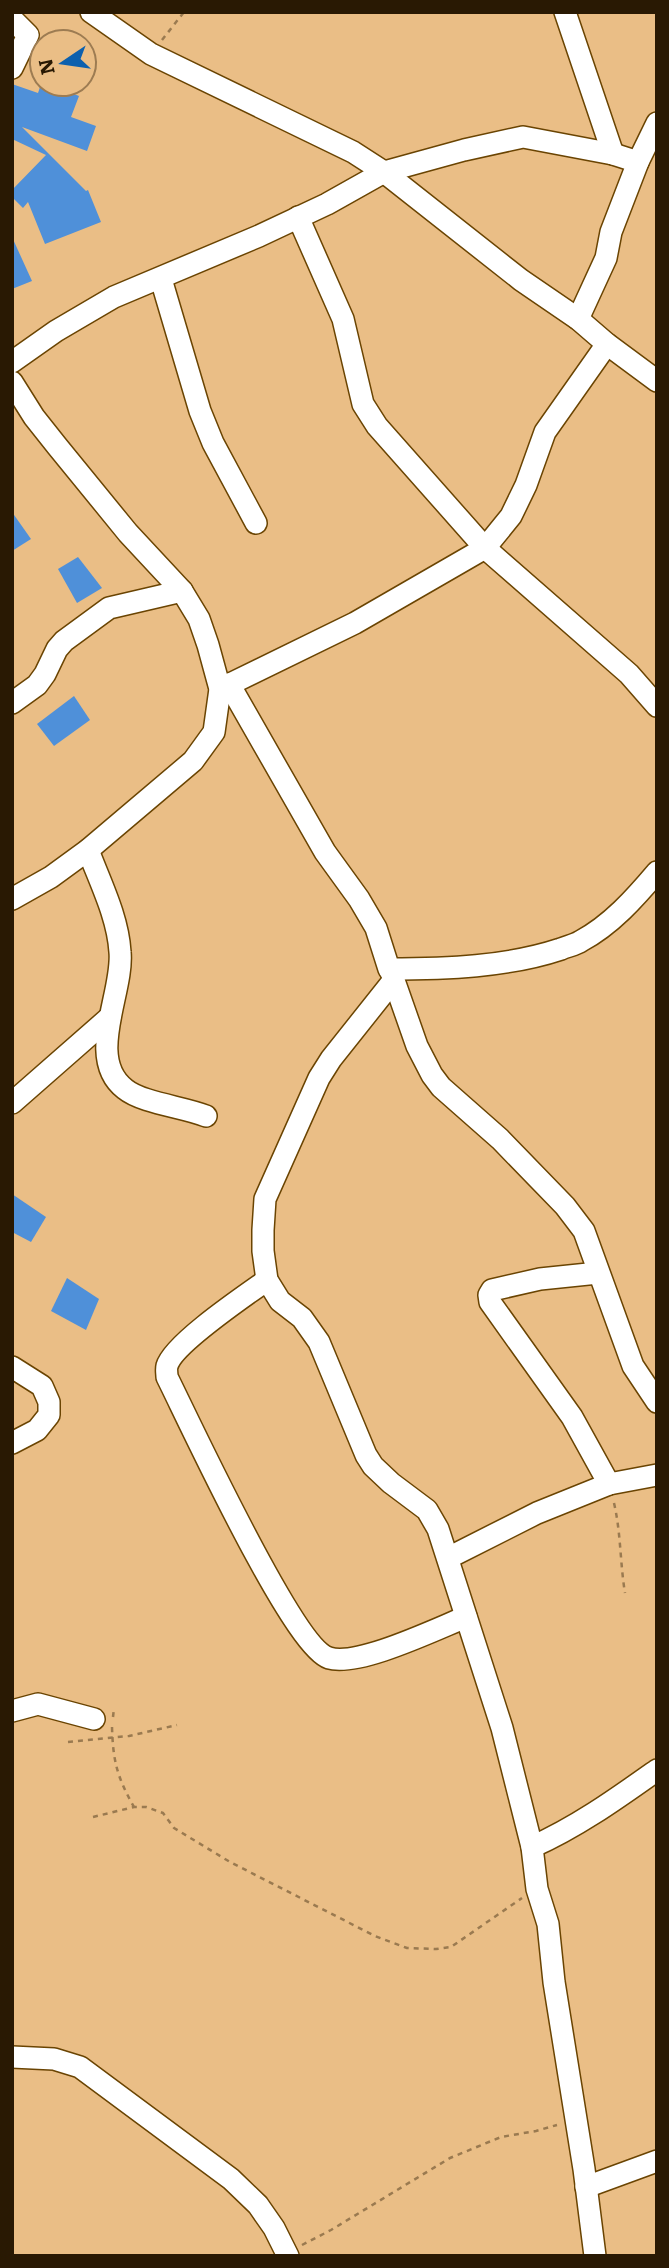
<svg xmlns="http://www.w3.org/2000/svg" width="669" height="2268" font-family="Literata,serif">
<rect width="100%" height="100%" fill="#eabe86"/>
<g fill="#4f90d9">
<path d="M12,84L38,93L41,84H64L62,89L79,96L71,117L96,126L87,151L22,127L86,191L88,190L101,222L45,244L28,202L23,208L12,197V190L46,155L12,139Z"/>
<path d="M12,237L32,281L12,289Z"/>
<path d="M12,512L31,539L12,551Z"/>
<path d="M78,557L102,588L77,603L58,569Z"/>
<path d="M74,696L90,720L54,746L37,724Z"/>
<path d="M12,1194L46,1217L31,1242L12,1232Z"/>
<path d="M67,1278L99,1299L86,1330L51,1311Z"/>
</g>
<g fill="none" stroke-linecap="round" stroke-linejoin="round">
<g stroke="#6a4402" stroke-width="24">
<g id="minor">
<path d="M91,12L151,54L353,152L384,172L521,280L578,319L607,344L657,381"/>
<path d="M565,12L613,154"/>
<path d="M12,19L28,35L12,68"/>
<path d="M298,217L343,319L363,404L377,426L485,548L629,674L657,706"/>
<path d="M161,279L200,411L213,443L256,523"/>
<path d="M578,319L606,258L611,232L638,162L657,123"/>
<path d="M12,362L56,331L114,297L259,236L327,204L384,172L464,150L523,137L613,154L638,162"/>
<path d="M12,382L34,417L57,446L128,533L182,591L199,619L208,645L220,689L214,732L193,761L88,850L51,877L12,899"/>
<path d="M229,684L325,852L359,899L376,928L389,969C446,969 507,967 561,949C568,946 575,945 581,941C611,925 635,898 657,872"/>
<path d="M220,689L355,623L485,548L511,516L526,485L545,432L607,344"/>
<path d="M12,703L37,685L45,674L57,649L64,641L109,608L182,591"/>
<path d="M88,850C100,882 118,917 120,952C124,992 85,1058 125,1089C142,1103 184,1107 206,1116"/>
<path d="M390,969L417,1046L432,1075L441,1087L500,1139L565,1206L584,1231L633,1366L657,1402"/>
<path d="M393,981L331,1059L319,1078L265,1199L263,1230V1251L267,1280L280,1301L302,1318L319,1342L366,1455L373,1466L391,1483L427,1510L438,1529L502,1728L532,1847L537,1889L548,1924L554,1982L584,2169L595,2256"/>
<path d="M12,1103L110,1017"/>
<path d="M598,1273L540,1279L492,1290L489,1295L490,1302L572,1417L609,1484"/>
<path d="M267,1280C246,1295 173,1344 167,1366C166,1370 167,1373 167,1377C189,1421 293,1647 329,1658C358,1667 436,1629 466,1617"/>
<path d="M12,1367L42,1386L49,1402V1415L37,1430L12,1443"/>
<path d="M448,1558L537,1513L609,1484L657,1475"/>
<path d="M12,1711L38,1704L94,1719"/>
<path d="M532,1847C577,1827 616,1799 657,1770"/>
<path d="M12,2057L54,2059L80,2067L231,2179L258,2205L274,2228L288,2256"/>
<path d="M586,2187L657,2161"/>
</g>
</g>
<g stroke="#9a7a50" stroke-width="2.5" stroke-dasharray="5 5" stroke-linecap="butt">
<path d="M162,40L184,12"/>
<path d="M614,1503C621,1533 620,1563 625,1593"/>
<path d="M113,1717L114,1708"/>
<path d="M112,1727C113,1761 117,1777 134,1807"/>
<path d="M68,1742L129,1736L177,1725"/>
<path d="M93,1817L134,1807H146L163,1813L174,1828L230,1862L375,1936L407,1948L436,1949L451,1947L522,1898"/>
<path d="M302,2245L331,2230L450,2158L501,2137L536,2131L557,2125"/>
</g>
<use href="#minor" stroke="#fff" stroke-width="21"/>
</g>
<rect width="669" height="2268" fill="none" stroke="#291903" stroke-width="28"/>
<g transform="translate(63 63) rotate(257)"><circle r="33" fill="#eabe86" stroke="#9d7c52" stroke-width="2"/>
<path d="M0-5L12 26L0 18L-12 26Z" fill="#0c60ae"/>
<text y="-10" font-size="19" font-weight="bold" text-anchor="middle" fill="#291903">N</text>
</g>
</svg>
